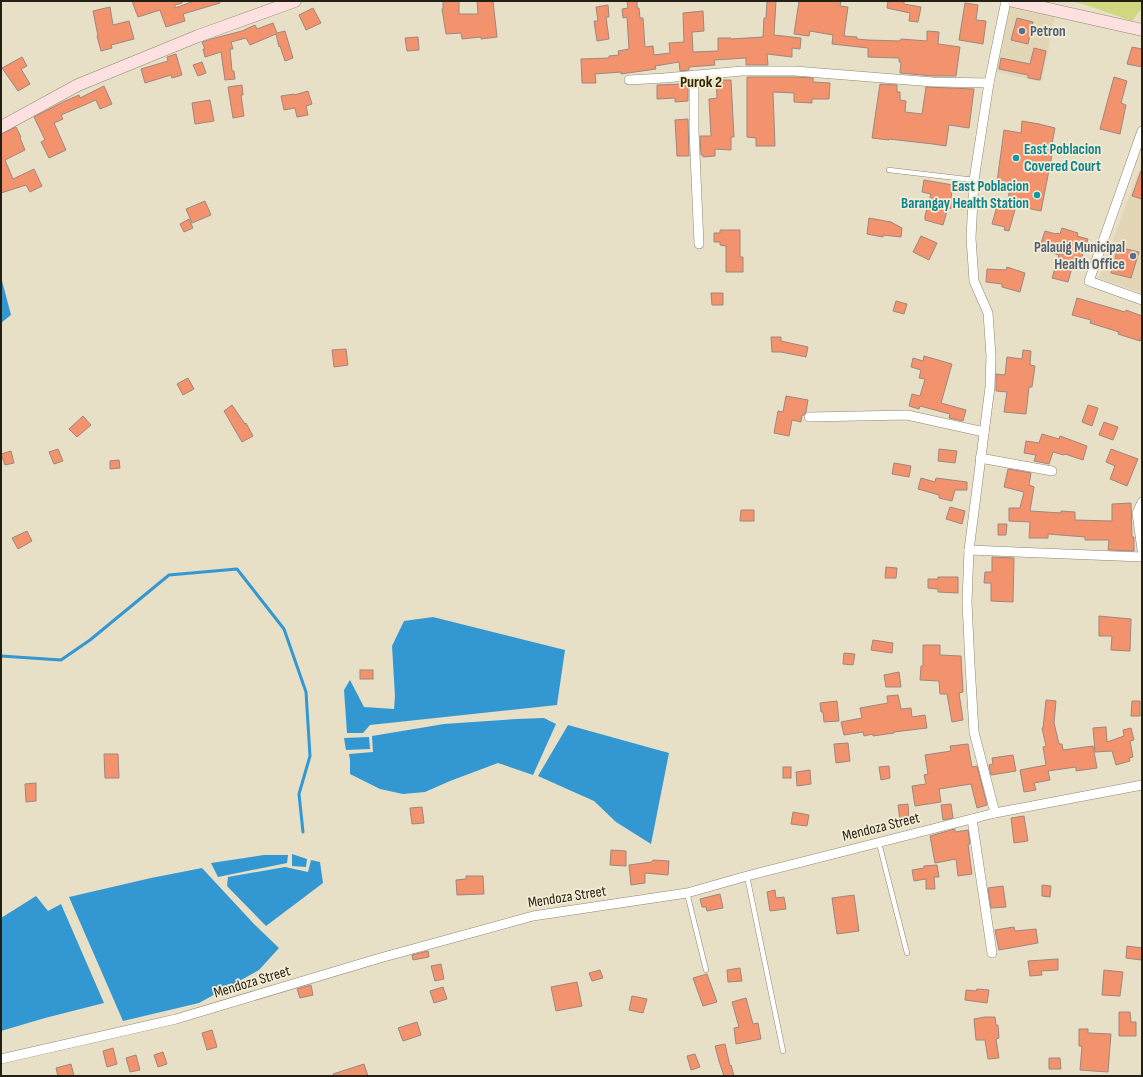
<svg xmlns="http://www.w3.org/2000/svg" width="1143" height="1077" font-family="'Sofia Sans Condensed',sans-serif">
<rect width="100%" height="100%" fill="#e8dfc7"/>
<g fill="#e2d6b7">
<path d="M1009,6L1055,16L1042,82L996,72Z"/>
<path d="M1142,162V293L1099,278Z"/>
</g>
<path fill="#d1d77e" d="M1072,1H1142V8L1132,21L1083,4Z"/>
<g fill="#3398d2">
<path d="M1,277L11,315L1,323Z"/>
<path d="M433,617L565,650L557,705L370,725L363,733H347L344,690L350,680L364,707L394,709L395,696L392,646L404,621Z"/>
<path d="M544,718L556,724L533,775L498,763L450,781L425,792L403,794L380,789L350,774V760L349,754L373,752L372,736L444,724L517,719Z"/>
<path d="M568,725L669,753L651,844L616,822L594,801L538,776Z"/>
<path d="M369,737L370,749L346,750L344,738Z"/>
<path d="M292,854L307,859L306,867L292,866Z"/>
<path d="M264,855H288L287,863L218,877L211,863Z"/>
<path d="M311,860L320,862L323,883L266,926L227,886L228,877L285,867L308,872Z"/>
<path d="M202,868L254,924L279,948L259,970L199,1003L123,1021L69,897L151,878Z"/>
<path d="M36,896L48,911L61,904L104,1003L45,1018L1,1031V918Z"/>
</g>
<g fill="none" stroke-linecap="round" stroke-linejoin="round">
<path stroke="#3398d2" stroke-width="3" d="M1,656L61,660L90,640L169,575L237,569L284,629L306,692L310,756L299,794L303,832"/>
</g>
<g fill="#f2936e" stroke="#9f867d">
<path d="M132,1H182V3L175,5V8L194,1H220V3L183,14L185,21L166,27L160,10L138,17Z"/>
<path d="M443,1H459V14H478L477,1H493L497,37L481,39V37L462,39L461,33L446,34L442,9H443Z"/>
<path d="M627,1H637V8H639L640,18H643L645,47L653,46L654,55L670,53L669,43L684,42L683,13L703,11L704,31L692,32L693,52L718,51V38H731V39L763,37L764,18H766L767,1H776L774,35L801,38L800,49L792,48V57L767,54L768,65H746V58L714,60L715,65L689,67V70L680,71L679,62L655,66L656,69L621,74V72L595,74L596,83H582L581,59L609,58V56L619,55L618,51L629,49L627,17L623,18L622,9L628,8Z"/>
<path d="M799,1H841L840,6L848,7L844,36L857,37V39L868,40L900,41L901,39L927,41V31L939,32L938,44L960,47L956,76H933L900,73L901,62H899V58L868,57V48L832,44L833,35L810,31L809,36L794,34Z"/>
<path d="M888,1H904V4L921,7L918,22L909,21L910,13L887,8Z"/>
<path d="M965,3L978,5L976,20L986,21L983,44L959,40Z"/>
<path d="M608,5L609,17H606L609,39L597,41L594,21H598L596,7Z"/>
<path d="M110,7L113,25L129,21L134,39L111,45L112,48L101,51L97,36H98L93,11Z"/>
<path d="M313,8L321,23L306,30L299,15Z"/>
<path d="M1017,18L1033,22L1028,44L1011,40Z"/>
<path d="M273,23L277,33L285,31L293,58L285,61L280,46L279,47L276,34L250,45L246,38L231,42L233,49H230L232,71H234L235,79L225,80L221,52L205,57L203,49H205L202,42L215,38L242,31L255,25L257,29Z"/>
<path d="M418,37L419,50L407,51L405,38Z"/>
<path d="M1132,47L1142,49V67L1127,64Z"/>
<path d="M1034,48L1046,51L1040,80L1028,78V75L999,69L1001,58L1030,64Z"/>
<path d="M176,54L182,75L172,78L171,75L145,83L141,69L168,61L167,57Z"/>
<path d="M22,57L27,66L21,69L30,84L18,91L2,68Z"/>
<path d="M202,62L206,73L198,76L193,65Z"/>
<path d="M747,77H795L813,78V82L830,83L829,99H812V103L794,102V93L773,92L775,146H756V138L747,137Z"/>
<path d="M1114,77L1127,81L1121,103L1126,105L1120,134L1100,129Z"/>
<path d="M716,80H731L734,137H731V150L715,149V156L703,157V155H701L700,136H711L709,99L717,98Z"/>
<path d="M688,82V101L675,102V98L657,99V85L681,84V83Z"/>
<path d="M880,84L897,85V92H900V100L906,101L905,112L922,114L926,87L974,89L969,128L949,125L946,146L933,144L889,139V140L872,138Z"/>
<path d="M242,85L243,95H241L244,116L233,118L228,87Z"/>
<path d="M104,86L112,104L100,109L96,100L61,115L63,119L54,123L66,150L49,158L41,142L45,140L34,117L63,102L79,95L80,98Z"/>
<path d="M308,91L312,104L306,106L308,115L297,117L295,108L284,110L281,96L294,94V95Z"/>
<path d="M210,100L214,121L195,124L192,103Z"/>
<path d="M688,119L689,156H677L675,120Z"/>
<path d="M1022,121L1039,124L1055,128L1050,154L1052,155L1041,211L1016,206L1009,231L1004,230L1005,227L992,224L997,206L1007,209L1010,184L997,182L1004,130L1021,133Z"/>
<path d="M16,127L21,137L20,138L25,150L5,160L13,179L34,169L42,186L30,192L26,185L1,193V134Z"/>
<path d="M1141,171H1142V199L1132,196Z"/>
<path d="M924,180L953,185L951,198L964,200V209L948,208L943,225L925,220V216L931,194L922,192Z"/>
<path d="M205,201L211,215L192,223L186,209Z"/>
<path d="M869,218L891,222L902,228L901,237L883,235V237L867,234Z"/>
<path d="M189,219L193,228L184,232L180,224Z"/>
<path d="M1062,228L1078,233L1077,236L1088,239L1081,259L1075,257L1068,282L1052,278L1059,255L1043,250L1045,244L1041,243L1045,231L1056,234L1057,233L1060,234Z"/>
<path d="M720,230H740V257H743V272H726V246L720,245V242H714V233H720Z"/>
<path d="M921,236L937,243L929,260L913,252Z"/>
<path d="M1118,247L1139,252L1131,278L1111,273Z"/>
<path d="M1007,267L1025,273L1020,292L1002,287V284L986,282L987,269L1006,270Z"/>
<path d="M711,293H723V305H712Z"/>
<path d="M1077,298L1125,312L1126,310L1142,316V337L1140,341L1118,334L1119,332L1090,323L1091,320L1072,315Z"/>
<path d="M896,301L907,304L904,314L893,311Z"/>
<path d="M771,337H781V341L808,347L806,357L781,352H772Z"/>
<path d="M346,349L348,365L334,367L332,350Z"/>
<path d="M1023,350L1031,351L1030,365L1035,366L1032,387H1029L1026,414L1004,412L1007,392L996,391V374L1005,375L1007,357L1022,359Z"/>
<path d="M924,356L952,364L941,403L966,410L963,421L949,418L950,414L920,406L919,409L909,406L912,394L920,396L925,379L919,378L921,370L911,367L913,358L923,361Z"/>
<path d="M188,378L194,389L183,395L177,384Z"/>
<path d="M786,396L808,400L806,412L804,415H802L801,422L792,420L789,436L774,433L778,411L783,412Z"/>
<path d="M232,405L245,424L246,423L253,436L242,442L224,411Z"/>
<path d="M1088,405L1098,408L1092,426L1082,422Z"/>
<path d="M83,416L91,425L77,437L69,429Z"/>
<path d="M1104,422L1118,427L1113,440L1099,435Z"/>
<path d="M1042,434L1059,439L1060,436L1087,446L1083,460L1065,454L1064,455L1053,452L1049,464L1034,461L1036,455L1024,453L1026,441L1039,443Z"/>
<path d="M58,449L63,461L54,464L49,452Z"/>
<path d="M939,449L957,451L955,463L938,461Z"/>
<path d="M1111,449L1138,459L1127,486L1110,479L1115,466L1106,462Z"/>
<path d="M11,451L14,463L5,465L1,454Z"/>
<path d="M119,460L120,468L110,469V461Z"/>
<path d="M894,463L911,466L909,477L892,474Z"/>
<path d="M1008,469L1031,473L1029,485L1034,487L1030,511L1061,513V511L1075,512V520L1112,521V504L1131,503L1132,537H1134V551L1108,550L1109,540H1085V537L1048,534V538H1029L1030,522L1009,521V508H1020L1024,492L1004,487Z"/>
<path d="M921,478L935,482L936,478L967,482V490H955L952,501L939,498V495L918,489Z"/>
<path d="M950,507L965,511L962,524L946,519Z"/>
<path d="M741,510H754V521H740Z"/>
<path d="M998,524H1007L1006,535H998Z"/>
<path d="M27,531L32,541L18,549L12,538Z"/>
<path d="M992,557L1014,558L1013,602L991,601V583H984L985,572H992Z"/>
<path d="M886,567L897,568L896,578H885Z"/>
<path d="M938,577H958V593L938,592V589L928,588V579H938Z"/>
<path d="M1099,616L1131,619L1130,651L1111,650L1112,636H1099Z"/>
<path d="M873,640L893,643L892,653L871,650Z"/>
<path d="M923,645H940V655L961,656L963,692L959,693L963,720L952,722L947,694H940L939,681L920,680L921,666H923Z"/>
<path d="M844,653L855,654L853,665L843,664Z"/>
<rect x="360" y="670" width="13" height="9"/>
<path d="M899,672L901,687H886L884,675Z"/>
<path d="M898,695L901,709L911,708L912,717L925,715L927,728L894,732V733L873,736V734L864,736L863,732L844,735L841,722L862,718L860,708L888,703L887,696Z"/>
<path d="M1046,700L1056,701L1054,723L1059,744H1062L1063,750L1093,746L1097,768L1076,771V767L1048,771L1050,780L1034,783L1036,790L1024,792L1020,770L1046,765L1043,747L1046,746L1042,728H1043Z"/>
<path d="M837,701L839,721L824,722L823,712H821L820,703Z"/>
<path d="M1132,701H1140V716H1131Z"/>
<path d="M1106,727L1107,742L1124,736L1123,730L1131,728L1134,740L1130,741L1133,757L1129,758L1130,761L1116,765L1112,751L1095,752L1093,728Z"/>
<path d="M848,743L850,761L836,763L834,744Z"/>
<path d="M968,744L972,767L977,766L987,805L977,808L971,784L939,789L941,802L915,806L912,786L926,784L924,775L928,774L925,755L951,751L950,746Z"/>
<path d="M104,754H118L119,778H105Z"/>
<path d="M1013,755L1016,771L991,775L989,765L993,764L992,758Z"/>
<path d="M889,766L890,778L881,780L879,767Z"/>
<rect x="783" y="767" width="8" height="11"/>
<path d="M810,770L811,784L797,786L796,772Z"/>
<path d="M36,783V801L26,802L25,784Z"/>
<path d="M908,804L909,819L900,820L898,805Z"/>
<path d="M951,804L953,818L943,820L941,805Z"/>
<path d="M422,807L424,823L412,824L410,808Z"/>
<path d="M793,812L809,815L807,826L791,824Z"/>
<path d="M1024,816L1028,841L1014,843L1011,818Z"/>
<path d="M955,829V832L968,830L970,844H968L972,874L958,876L956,859L935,863L930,836Z"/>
<path d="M611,850L626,851V866L610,865Z"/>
<path d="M653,860L669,861L668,875L645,873V883L631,885L629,865L652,862Z"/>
<path d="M937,865L939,877H934L935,889H926V879L914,881L912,870L924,868V866Z"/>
<path d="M466,876H483L484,894L457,895L456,880L466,879Z"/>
<path d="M1042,885L1051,886L1050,897L1042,896Z"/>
<path d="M1003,886L1006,907L991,908L988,888Z"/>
<path d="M775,890L776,898L784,897L786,909L770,911L767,892Z"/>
<path d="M720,894L723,908L707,911L706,907H702L700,899Z"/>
<path d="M854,895L859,931L837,934L832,898Z"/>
<path d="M1014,927L1015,931L1036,929L1038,943L999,950L995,930Z"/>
<path d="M1127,946L1142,948L1141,960L1126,958Z"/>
<path d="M428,951L429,957L413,960L412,955Z"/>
<path d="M1058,959V970L1041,971L1042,975L1030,976L1028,961Z"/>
<path d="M441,964L444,979L435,981L431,966Z"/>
<path d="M740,968L742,981L728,982L727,970Z"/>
<path d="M600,970L603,978L592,981L589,973Z"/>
<path d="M1104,970L1123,972L1120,996L1102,995Z"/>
<path d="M707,974L717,1002L703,1006L693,978Z"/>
<path d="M577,982L582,1006L556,1011L551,987Z"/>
<path d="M311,985L313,995L300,998L297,989Z"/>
<path d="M443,987L447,999L434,1003L430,991Z"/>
<path d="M977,989L989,990L987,1003L965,1000L966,990L976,991Z"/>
<path d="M632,996L647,999L643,1013L629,1010Z"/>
<path d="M746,998L753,1024L758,1023L761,1039L736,1044L734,1028L739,1027L732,1002Z"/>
<path d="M1119,1012H1130L1131,1022H1136V1036H1119Z"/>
<path d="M985,1017H995L996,1025H998L999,1038L996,1039L999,1058L988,1059L985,1040H976L974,1019Z"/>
<path d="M417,1022L421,1035L403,1041L398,1028Z"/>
<path d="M1079,1029H1088V1033L1111,1034L1108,1072L1080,1070L1082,1046H1079Z"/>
<path d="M212,1030L217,1047L207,1050L202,1033Z"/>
<path d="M725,1044L730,1066L731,1065L734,1076H724L719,1061L715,1046Z"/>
<path d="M113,1048L117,1064L107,1067L103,1051Z"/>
<path d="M163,1052L167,1064L158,1067L154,1055Z"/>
<path d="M695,1054L700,1067L691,1070L687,1056Z"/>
<path d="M136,1055L140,1070L130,1072L126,1058Z"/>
<path d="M1049,1058H1060L1061,1069H1049Z"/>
<path d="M71,1064L74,1076H58L56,1068Z"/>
<path d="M364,1064L368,1076H334L333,1074Z"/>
</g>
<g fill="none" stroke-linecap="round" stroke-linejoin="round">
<g stroke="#8f8770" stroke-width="5.5">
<g id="lane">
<path d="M889,170L974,180"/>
<path d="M879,843L907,953"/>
<path d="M747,876L783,1051"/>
<path d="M687,893L706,970"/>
</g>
</g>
<g stroke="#8f8770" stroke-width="10">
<g id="street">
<path d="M694,75V131L699,244"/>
<path d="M629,80L664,78L742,71H795L933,82L989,83"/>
<path d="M1142,131L1089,281L1142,300"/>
<path d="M809,417L907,415L984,432"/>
<path d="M980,458L1052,471"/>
<path d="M1142,502L1137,513L1142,550"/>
<path d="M969,550L1142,557"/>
<path d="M995,813L974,732L970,665L967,602L969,550L990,387L991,356L988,313L974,281L971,238L974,180L989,83L1006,1"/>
<path d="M972,819L992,953"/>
<path d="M1,1059L176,1019L380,958L533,916L687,893L747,876L995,813L1142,785"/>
</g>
</g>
<g stroke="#8f8770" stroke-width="13">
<g id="secondary">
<path d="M1013,1L1142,30"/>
<path d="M1,127L78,85L198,36L295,1"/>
</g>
</g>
<use href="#lane" stroke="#fff" stroke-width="4.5"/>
<use href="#street" stroke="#fff" stroke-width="9"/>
<use href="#secondary" stroke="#fde1e0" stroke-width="12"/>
</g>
<g fill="#5c6f8a" stroke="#f5ecd4" stroke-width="1.5">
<circle cx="1022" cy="31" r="4"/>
<circle cx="1133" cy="256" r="4"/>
</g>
<g fill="#0f9aa8" stroke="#f5ecd4" stroke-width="1.5">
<circle cx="1016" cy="158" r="4"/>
<circle cx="1037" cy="195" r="4"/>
</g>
<g text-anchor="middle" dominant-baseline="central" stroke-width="3.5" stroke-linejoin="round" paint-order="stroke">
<g font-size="15" font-weight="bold" fill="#4e5e75" stroke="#f5ecd4" text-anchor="start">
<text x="1030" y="31">Petron</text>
<text x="1125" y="247" text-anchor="end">Palauig Municipal<tspan x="1125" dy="17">Health Office</tspan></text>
</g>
<g font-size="15" font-weight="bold" fill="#0d838f" stroke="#f5ecd4" text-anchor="start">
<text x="1024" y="149">East Poblacion<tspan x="1024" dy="17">Covered Court</tspan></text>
<text x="1029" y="186" text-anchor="end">East Poblacion<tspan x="1029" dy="17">Barangay Health Station</tspan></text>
</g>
<g font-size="15" fill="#221f16" stroke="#f5ecd4">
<text transform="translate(881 827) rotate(-14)">Mendoza Street</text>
<text transform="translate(567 897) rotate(-9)">Mendoza Street</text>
<text transform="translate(252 982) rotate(-17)">Mendoza Street</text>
</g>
<g font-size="16" font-weight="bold" fill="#302b00" stroke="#f5ecd4">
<text x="701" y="82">Purok 2</text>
</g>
</g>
<rect width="1143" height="1077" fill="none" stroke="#221f16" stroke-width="4"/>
</svg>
